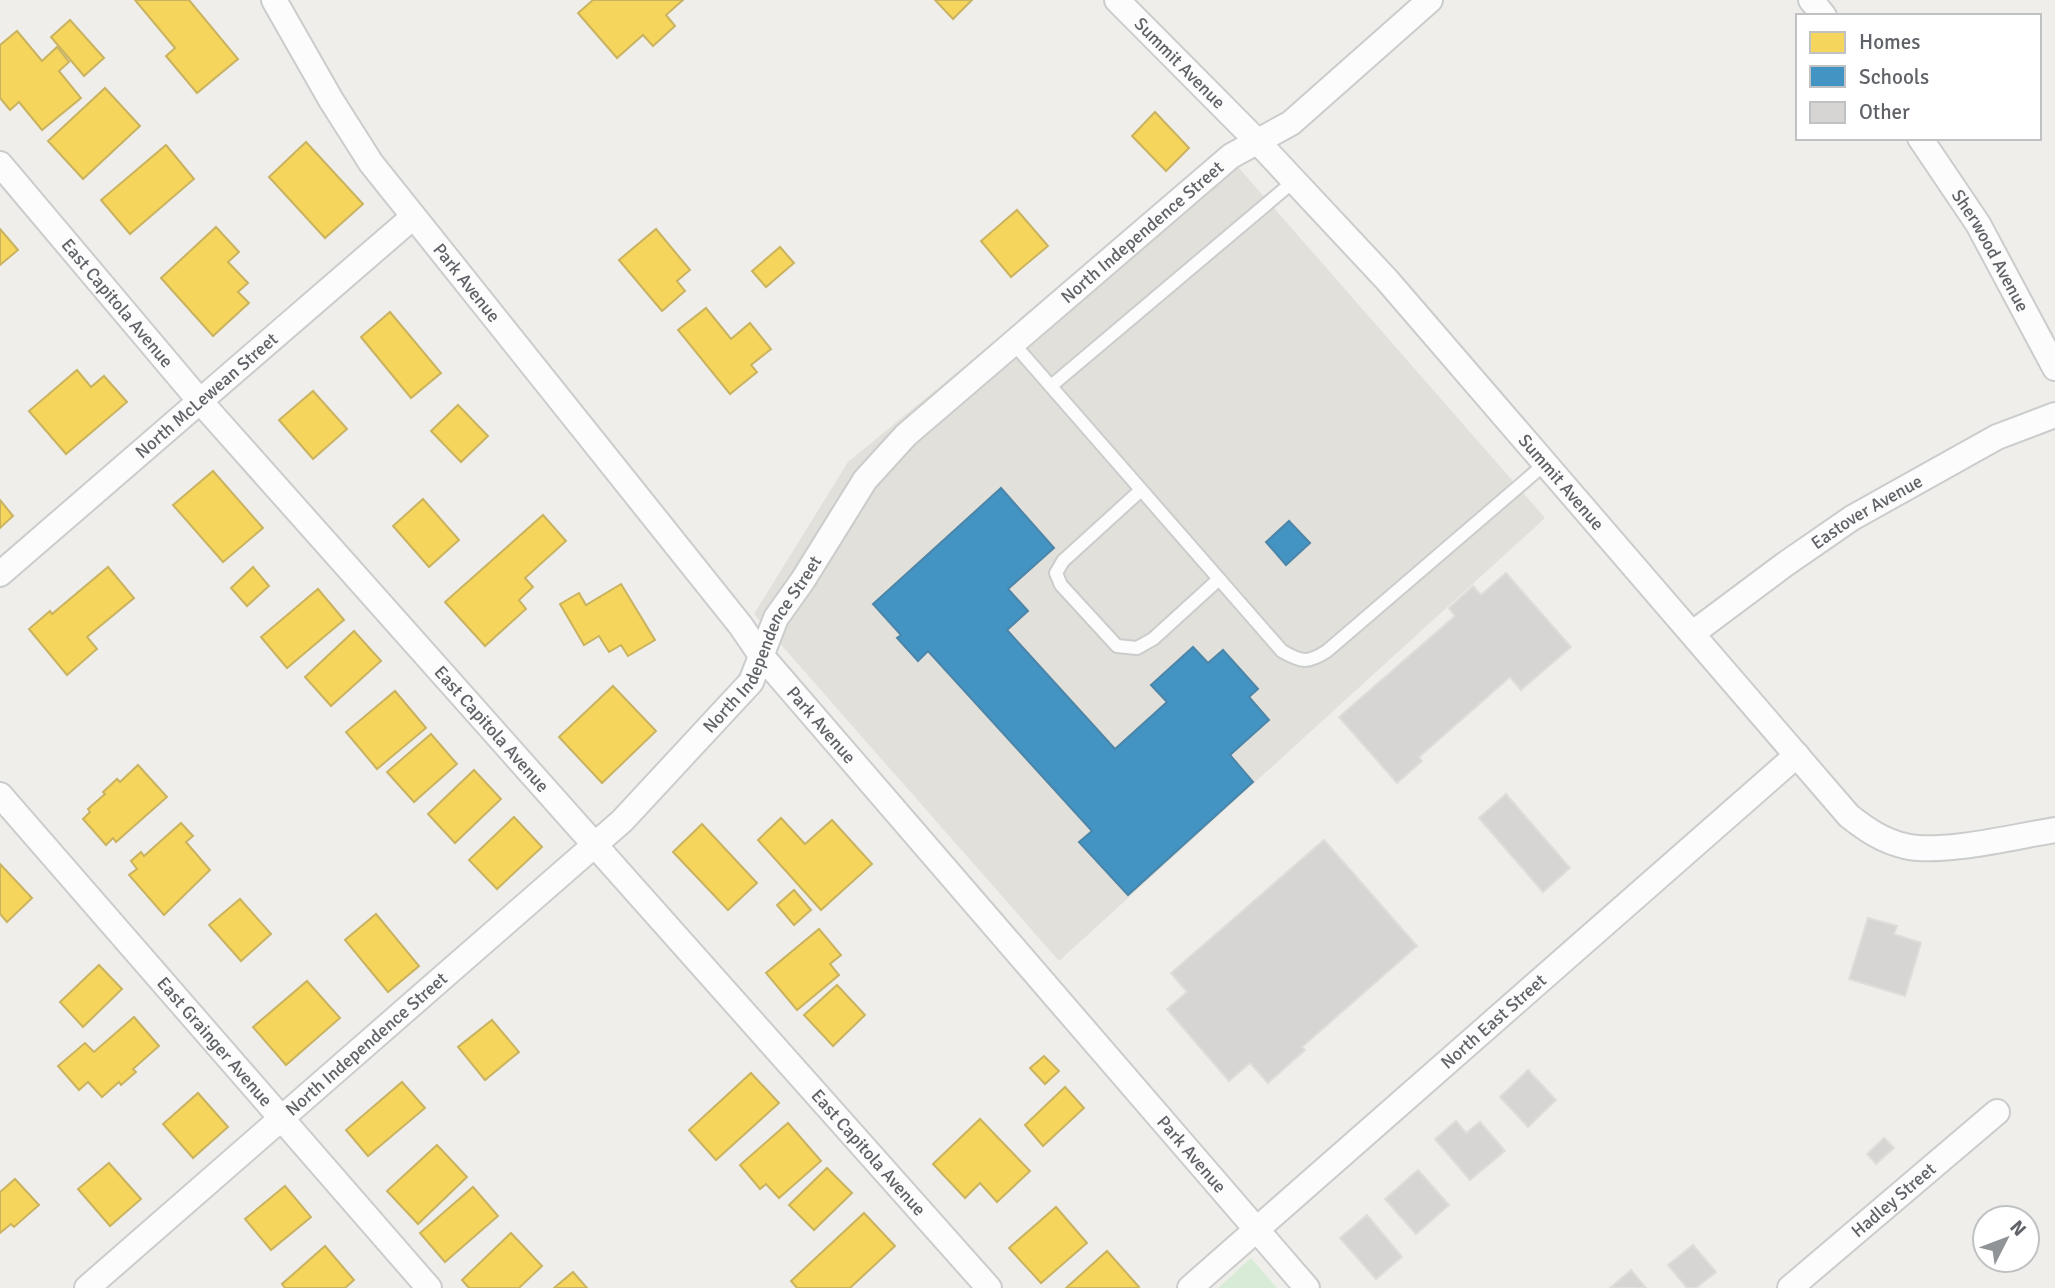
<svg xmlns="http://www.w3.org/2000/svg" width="2055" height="1288" font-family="Signika,sans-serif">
<rect width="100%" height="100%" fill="#efeeea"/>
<path fill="#e2e0da" d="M1225,152L1545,518L1059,961L754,614L848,462Z"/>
<path fill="#d8ebd6" d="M1251,1258L1277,1288H1217H1218Z"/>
<g fill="#f6d55c" stroke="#c9b360" stroke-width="2">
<path d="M135,0H189L238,59L197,93L166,56L175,48Z"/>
<path d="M593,0H683L666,15L675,26L653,46L643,35L617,58L578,13Z"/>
<path d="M935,0H972L953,19Z"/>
<path d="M70,20L104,58L84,76L51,37Z"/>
<path d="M17,31L42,61L57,47L69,62L59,71L81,98L42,130L19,102L10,110L0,98V45Z"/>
<path d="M105,88L140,126L83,179L48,141Z"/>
<path d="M1155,112L1189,148L1166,171L1132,136Z"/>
<path d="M306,142L363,204L325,238L269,177Z"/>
<path d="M166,145L194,179L130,234L101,200Z"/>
<path d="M1017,210L1048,246L1011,277L981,241Z"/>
<path d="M216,227L239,252L228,262L248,283L238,292L249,303L213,336L161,278Z"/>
<path d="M0,229L18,250L0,265Z"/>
<path d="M656,229L690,270L677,281L685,291L662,311L619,260Z"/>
<path d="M780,247L794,263L766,287L752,271Z"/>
<path d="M706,308L731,339L750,323L771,349L751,365L757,372L730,394L678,330Z"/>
<path d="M390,312L441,373L411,398L361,337Z"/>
<path d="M77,370L91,387L104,376L127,402L66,454L29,411Z"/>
<path d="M313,391L347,429L313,459L279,420Z"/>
<path d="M458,405L488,436L461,462L431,431Z"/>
<path d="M213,471L263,528L223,562L173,505Z"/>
<path d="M423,499L459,540L429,567L393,526Z"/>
<path d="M0,500L13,516L0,528Z"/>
<path d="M543,515L566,541L525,578L533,587L519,600L526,609L485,646L445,602Z"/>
<path d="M108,567L134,598L87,637L97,649L67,675L29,629L50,611L52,614Z"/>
<path d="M253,567L269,586L247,606L231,588Z"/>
<path d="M621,584L655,640L628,656L621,645L609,652L599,636L584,645L560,604L579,593L586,605Z"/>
<path d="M318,589L344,620L287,668L261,637Z"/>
<path d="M354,631L381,661L331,706L305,677Z"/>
<path d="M613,686L656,731L602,783L559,737Z"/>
<path d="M395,691L426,728L377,769L346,732Z"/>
<path d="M431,734L457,764L414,802L387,772Z"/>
<path d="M138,765L167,797L116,842L113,838L106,845L83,819L90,812L88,809L105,794L103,792L117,779L120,782Z"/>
<path d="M474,770L501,799L455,843L428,814Z"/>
<path d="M514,817L542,847L497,889L469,860Z"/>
<path d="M781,818L805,844L832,820L872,864L821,910L758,840Z"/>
<path d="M181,823L193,836L186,842L210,870L164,915L129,875L137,869L131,861L141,852L144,856Z"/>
<path d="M702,824L757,883L728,910L673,852Z"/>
<path d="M0,864L32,898L7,922L0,914Z"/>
<path d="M794,890L811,910L794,925L777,905Z"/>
<path d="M240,899L271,934L241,961L209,925Z"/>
<path d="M376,914L419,966L388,992L345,940Z"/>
<path d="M819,929L841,955L830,964L839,975L797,1010L766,973Z"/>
<path d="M99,965L122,989L83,1027L60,1002Z"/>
<path d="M307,981L340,1018L286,1065L253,1027Z"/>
<path d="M837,985L865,1015L833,1046L804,1015Z"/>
<path d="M134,1017L159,1046L133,1069L136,1072L121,1085L119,1082L102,1097L88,1082L79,1090L58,1066L85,1043L94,1052Z"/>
<path d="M492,1020L519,1052L485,1080L458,1047Z"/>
<path d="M1044,1056L1059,1071L1045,1084L1030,1068Z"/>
<path d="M751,1073L779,1103L716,1160L689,1130Z"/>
<path d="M402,1082L425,1108L368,1156L346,1130Z"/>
<path d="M1065,1087L1084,1108L1043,1146L1025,1125Z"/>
<path d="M198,1093L228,1127L193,1158L163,1124Z"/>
<path d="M980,1119L1030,1171L997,1202L980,1183L965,1198L933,1164Z"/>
<path d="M788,1123L821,1161L779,1198L766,1184L760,1189L740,1165Z"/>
<path d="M437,1145L467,1177L418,1224L387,1191Z"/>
<path d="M109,1163L141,1199L110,1226L78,1189Z"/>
<path d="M827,1168L852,1193L814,1230L789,1205Z"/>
<path d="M15,1179L39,1205L14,1227L11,1224L0,1233V1192Z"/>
<path d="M285,1186L311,1217L271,1250L245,1219Z"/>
<path d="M473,1187L498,1216L445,1262L420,1233Z"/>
<path d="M1056,1207L1087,1243L1041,1283L1009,1248Z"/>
<path d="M864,1213L895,1246L850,1288H797L791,1281Z"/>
<path d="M511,1233L542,1266L519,1288H469L462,1280Z"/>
<path d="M325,1246L354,1280L345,1288H285L282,1284Z"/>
<path d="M1107,1251L1139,1287L1138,1288H1066Z"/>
<path d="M573,1272L587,1288H554Z"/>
</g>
<g fill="#4393c3" stroke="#4b85a8" stroke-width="2">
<path d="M1001,488L1054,548L1008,589L1028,611L1007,630L1115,749L1167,702L1151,685L1193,647L1208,663L1223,650L1258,689L1249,697L1269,720L1230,755L1253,782L1128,895L1079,842L1092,831L928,651L918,661L897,638L901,635L873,604Z"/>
<path d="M1289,521L1310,543L1286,565L1266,542Z"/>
</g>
<g fill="#d6d5d3" stroke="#deddd9" stroke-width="2">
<path d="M1506,573L1571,647L1521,690L1510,677L1419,757L1422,761L1397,783L1339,717L1455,616L1449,608L1473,586L1481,595Z"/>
<path d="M1506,794L1570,868L1543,892L1479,818Z"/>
<path d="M1324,840L1417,946L1302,1047L1305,1050L1268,1083L1250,1063L1229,1081L1167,1009L1187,992L1171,973Z"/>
<path d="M1868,918L1897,926L1894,934L1921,943L1905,996L1849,979Z"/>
<path d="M1528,1070L1556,1100L1528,1127L1500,1097Z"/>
<path d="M1456,1121L1466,1133L1480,1122L1505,1151L1470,1180L1435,1139Z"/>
<path d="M1884,1138L1894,1148L1876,1164L1867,1154Z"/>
<path d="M1418,1170L1449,1205L1416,1234L1385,1199Z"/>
<path d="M1367,1215L1402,1257L1376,1279L1340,1238Z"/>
<path d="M1693,1245L1716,1272L1696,1288H1687L1668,1265Z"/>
<path d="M1631,1270L1646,1288H1610Z"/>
</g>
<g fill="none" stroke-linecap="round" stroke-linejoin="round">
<g stroke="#cbcccc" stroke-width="16">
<g id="lane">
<path d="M1013,343L1282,651C1301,662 1307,664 1327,651L1546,463"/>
<path d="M1051,386L1294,181"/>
<path d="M1141,490L1063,561L1056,573L1061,585L1117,646L1137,648L1153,639L1219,579"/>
</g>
</g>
<g stroke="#cbcccc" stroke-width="28">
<g id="street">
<path id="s1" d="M274,0L331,100L371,163L741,626L760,654L1307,1288"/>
<path id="s2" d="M1117,0L1257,141L1387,280L1849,816C1867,830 1883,841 1905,846C1941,855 2017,836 2055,830"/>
<path d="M1811,0L1824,16"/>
<path id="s3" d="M1920,138L1978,224L2055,368"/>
<path id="s4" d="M0,164L199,400L989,1288"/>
<path id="s5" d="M0,574L413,217"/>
<path id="s6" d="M1693,633L1784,565L1852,518L1997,437L2055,415"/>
<path id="s7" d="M0,795L429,1288"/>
<path id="s8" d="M87,1288L622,821L751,682L776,618L803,580L865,480L906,435L1231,156L1291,123L1430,0"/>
<path id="s9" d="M1190,1288L1797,755"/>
<path id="s10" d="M1790,1288L1997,1112"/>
</g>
</g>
<use href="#lane" stroke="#fdfcfc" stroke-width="12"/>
<use href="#street" stroke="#fdfcfc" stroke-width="24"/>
</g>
<g text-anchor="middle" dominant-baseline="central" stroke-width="7" stroke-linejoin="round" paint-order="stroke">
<g font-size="18" fill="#5f6368" stroke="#fff">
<text stroke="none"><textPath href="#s2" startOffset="89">Summit Avenue</textPath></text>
<text stroke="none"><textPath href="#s8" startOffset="1505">North Independence Street</textPath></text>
<text stroke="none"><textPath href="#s3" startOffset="133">Sherwood Avenue</textPath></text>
<text stroke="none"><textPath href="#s1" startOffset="343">Park Avenue</textPath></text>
<text stroke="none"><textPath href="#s4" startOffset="182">East Capitola Avenue</textPath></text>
<text stroke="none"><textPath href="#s5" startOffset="273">North McLewean Street</textPath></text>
<text stroke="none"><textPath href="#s2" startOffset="656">Summit Avenue</textPath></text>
<text stroke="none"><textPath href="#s6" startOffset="212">Eastover Avenue</textPath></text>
<text stroke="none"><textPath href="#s8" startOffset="938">North Independence Street</textPath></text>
<text stroke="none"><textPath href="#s1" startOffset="910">Park Avenue</textPath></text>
<text stroke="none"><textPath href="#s4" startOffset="749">East Capitola Avenue</textPath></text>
<text stroke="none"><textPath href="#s9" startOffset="404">North East Street</textPath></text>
<text stroke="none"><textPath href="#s7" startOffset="327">East Grainger Avenue</textPath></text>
<text stroke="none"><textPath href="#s8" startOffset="371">North Independence Street</textPath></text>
<text stroke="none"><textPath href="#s4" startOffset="1316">East Capitola Avenue</textPath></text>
<text stroke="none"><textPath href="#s1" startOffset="1477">Park Avenue</textPath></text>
<text stroke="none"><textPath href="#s10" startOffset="136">Hadley Street</textPath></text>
</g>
</g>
<rect x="1796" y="14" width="245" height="126" fill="#ffffff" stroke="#bfc1c3" stroke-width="2"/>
<rect x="1810" y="32" width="35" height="21" fill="#f6d55c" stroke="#bfc1c3" stroke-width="2"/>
<text x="1859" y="49" font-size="21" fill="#5f6368">Homes</text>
<rect x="1810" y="66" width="35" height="21" fill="#4393c3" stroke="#bfc1c3" stroke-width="2"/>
<text x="1859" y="84" font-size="21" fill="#5f6368">Schools</text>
<rect x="1810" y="102" width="35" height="21" fill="#d6d5d3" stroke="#bfc1c3" stroke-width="2"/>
<text x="1859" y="119" font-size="21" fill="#5f6368">Other</text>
<g transform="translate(2006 1239) rotate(48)"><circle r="33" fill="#ffffff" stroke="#bfc1c3" stroke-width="2"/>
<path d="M0-5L12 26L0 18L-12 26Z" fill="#919496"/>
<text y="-10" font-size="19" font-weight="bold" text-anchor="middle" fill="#5f6368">N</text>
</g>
</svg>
